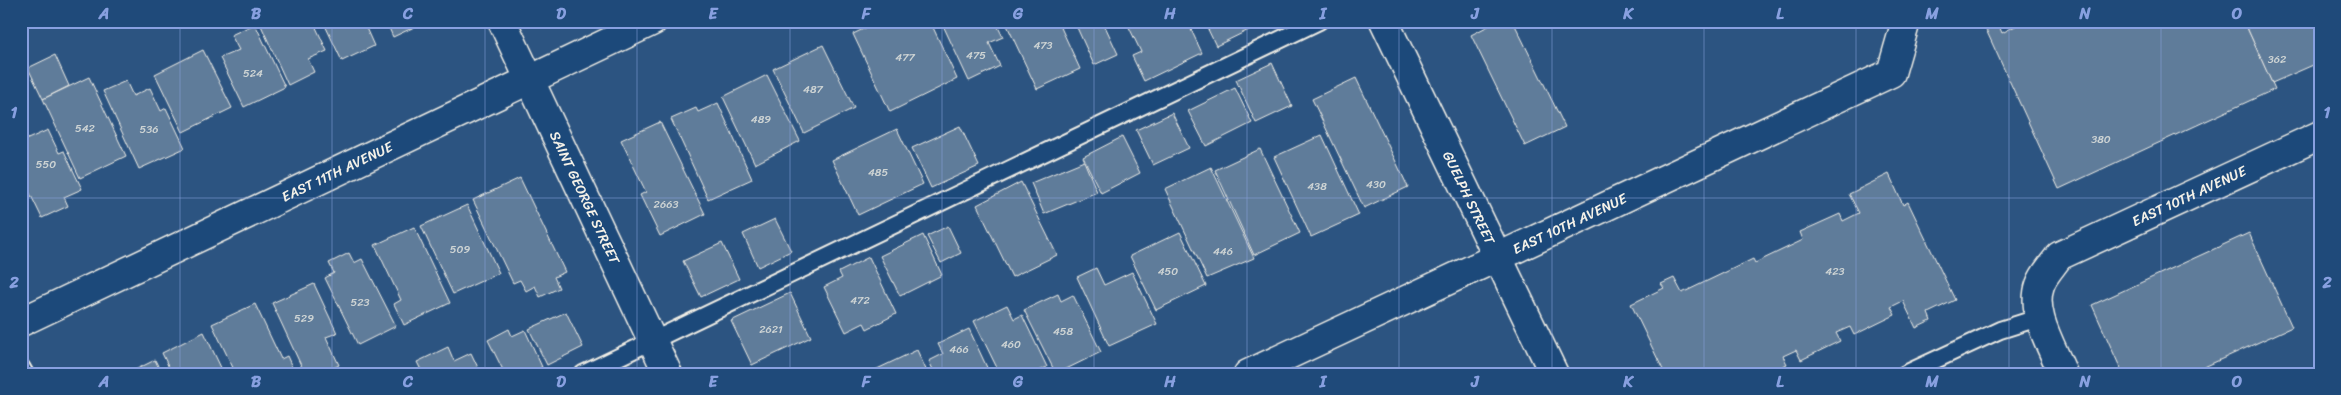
<svg xmlns="http://www.w3.org/2000/svg" width="2341" height="395" font-family="Sriracha,sans-serif">
<rect width="100%" height="100%" fill="#2c5481"/>
<filter id="ink" filterUnits="userSpaceOnUse"><feTurbulence type="fractalNoise" baseFrequency=".02" numOctaves="2"/><feDisplacementMap in="SourceGraphic" scale="10" xChannelSelector="R" yChannelSelector="G"/><feConvolveMatrix kernelMatrix="1 2 1 2 8 2 1 2 1" color-interpolation-filters="sRGB"/></filter>
<g filter="url(#ink)">
<g fill="#5e7b9a" stroke="#f4f1e8">
<path d="M259,21H313L327,51L308,59L314,72L288,85Z"/>
<path d="M323,21H377L378,23L366,28L374,46L342,61Z"/>
<path d="M386,21H427L393,37Z"/>
<path d="M880,21H930L957,79L890,112L853,34Z"/>
<path d="M941,21H995L1003,37L989,43L1000,66L969,81Z"/>
<path d="M1005,21H1058L1080,69L1037,89Z"/>
<path d="M1074,21H1108L1104,24L1118,54L1094,65Z"/>
<path d="M1126,21H1187L1202,53L1144,81L1132,56L1141,52Z"/>
<path d="M1204,21H1255L1257,26L1216,46Z"/>
<path d="M1498,21H1513L1565,127L1525,146L1471,35Z"/>
<path d="M1982,21H1997L2002,33L2025,21H2244L2275,89L2059,189Z"/>
<path d="M2244,21H2320V62L2272,83Z"/>
<path d="M255,24L285,87L244,107L220,58L239,50L231,35Z"/>
<path d="M823,45L854,108L804,133L773,69Z"/>
<path d="M203,50L232,108L183,132L155,74Z"/>
<path d="M55,55L69,86L43,99L28,68Z"/>
<path d="M1272,63L1292,106L1256,123L1236,80Z"/>
<path d="M767,75L800,141L755,164L723,97Z"/>
<path d="M89,77L126,156L80,178L43,99Z"/>
<path d="M1356,78L1408,187L1364,208L1312,99Z"/>
<path d="M126,81L133,96L150,88L161,111L166,108L185,148L139,169L103,91Z"/>
<path d="M1235,88L1252,123L1206,146L1188,111Z"/>
<path d="M718,103L752,179L708,199L671,119L696,108L698,112Z"/>
<path d="M1172,113L1189,148L1153,165L1136,130Z"/>
<path d="M660,122L705,214L660,236L640,195L646,192L621,140Z"/>
<path d="M960,126L979,166L931,188L912,148Z"/>
<path d="M897,129L923,184L858,215L832,160Z"/>
<path d="M48,130L59,153L64,151L82,189L64,197L68,206L42,218L21,175V142Z"/>
<path d="M1322,135L1359,215L1311,237L1274,157Z"/>
<path d="M1122,137L1140,173L1101,193L1083,157Z"/>
<path d="M1260,149L1300,233L1254,255L1215,170Z"/>
<path d="M1084,161L1097,192L1044,214L1031,183Z"/>
<path d="M1211,167L1254,258L1207,278L1165,189Z"/>
<path d="M1889,174L1903,205L1908,202L1955,300L1928,313L1931,321L1916,328L1903,301L1891,307L1895,315L1854,335L1850,327L1836,333L1840,341L1801,360L1796,350L1783,356L1787,364L1766,374H1665L1631,304L1664,288L1661,284L1674,278L1682,293L1753,259L1755,263L1803,240L1800,232L1840,214L1843,221L1859,213L1849,194Z"/>
<path d="M520,178L565,272L554,277L559,288L540,297L535,286L526,291L520,280L513,283L473,200Z"/>
<path d="M1021,182L1057,255L1012,277L977,205Z"/>
<path d="M467,205L499,273L453,294L421,226Z"/>
<path d="M775,219L791,251L758,267L743,234Z"/>
<path d="M948,226L961,253L941,263L927,236Z"/>
<path d="M414,227L450,303L404,325L394,304L401,300L375,245Z"/>
<path d="M1180,232L1206,286L1156,310L1130,256Z"/>
<path d="M2249,233L2292,327L2189,374H2123L2092,305Z"/>
<path d="M923,235L942,275L900,296L880,256Z"/>
<path d="M722,243L739,279L701,297L683,261Z"/>
<path d="M349,253L354,263L362,259L396,326L358,345L325,278L334,273L329,263Z"/>
<path d="M869,257L896,314L867,329L864,323L846,332L824,287L842,278L839,272Z"/>
<path d="M1096,268L1104,285L1132,272L1157,324L1109,346L1077,277Z"/>
<path d="M314,284L337,333L326,337L339,365L322,374H305L272,303Z"/>
<path d="M790,293L811,337L752,365L731,321Z"/>
<path d="M1058,294L1061,301L1073,295L1101,352L1056,374L1024,310Z"/>
<path d="M255,304L281,359L287,356L295,374H236L212,324Z"/>
<path d="M1007,305L1014,319L1022,315L1047,367L1033,374H1000L974,321Z"/>
<path d="M566,312L583,347L547,365L529,329Z"/>
<path d="M509,329L512,336L525,330L542,367L529,374H505L488,340Z"/>
<path d="M969,329L990,374H935L929,361L943,354L938,344Z"/>
<path d="M204,332L224,374H172L162,353Z"/>
<path d="M448,347L454,361L471,353L481,374H423L417,362Z"/>
<path d="M917,350L928,374H876L875,370Z"/>
<path d="M155,360L162,374H127Z"/>
</g>
<g fill="none" stroke-linecap="round" stroke-linejoin="round">
<g stroke="#f4f1e8" stroke-width="20">
<g id="lane">
<path d="M21,367L25,374"/>
<path d="M583,374L1319,21"/>
<path d="M1905,374L2000,330L2041,317"/>
</g>
</g>
<g stroke="#f4f1e8" stroke-width="31">
<g id="street">
<path id="s1" d="M502,21L668,374"/>
<path id="s2" d="M1384,21L1554,374"/>
<path id="s3" d="M21,322L653,21"/>
<path id="s4" d="M1248,374L1891,73L1906,21"/>
<path id="s5" d="M2063,374C2053,348 2030,313 2040,285C2043,275 2053,265 2059,256L2320,135"/>
</g>
</g>
<use href="#lane" stroke="#1f4a7a" stroke-width="16"/>
<use href="#street" stroke="#1f4a7a" stroke-width="28"/>
</g>
</g>
<path fill="none" stroke="#88a0e0" stroke-width="1" stroke-opacity="0.55" d="M180,21V374M332,21V374M485,21V374M637,21V374M790,21V374M942,21V374M1094,21V374M1247,21V374M1399,21V374M1552,21V374M1704,21V374M1856,21V374M2009,21V374M2161,21V374M21,198H2320"/>
<g text-anchor="middle" dominant-baseline="central" stroke-width="4.5" stroke-linejoin="round" paint-order="stroke">
<g font-size="11" fill="#ced4d4">
<text x="1043" y="45">473</text>
<text x="976" y="55">475</text>
<text x="905" y="57">477</text>
<text x="2277" y="59">362</text>
<text x="253" y="73">524</text>
<text x="813" y="89">487</text>
<text x="761" y="119">489</text>
<text x="85" y="128">542</text>
<text x="149" y="129">536</text>
<text x="2101" y="139">380</text>
<text x="46" y="164">550</text>
<text x="878" y="172">485</text>
<text x="1376" y="184">430</text>
<text x="1317" y="186">438</text>
<text x="666" y="204">2663</text>
<text x="460" y="249">509</text>
<text x="1223" y="251">446</text>
<text x="1168" y="271">450</text>
<text x="1835" y="271">423</text>
<text x="860" y="300">472</text>
<text x="360" y="302">523</text>
<text x="304" y="318">529</text>
<text x="771" y="329">2621</text>
<text x="1063" y="331">458</text>
<text x="1011" y="344">460</text>
<text x="959" y="349">466</text>
</g>
<g font-size="14" fill="#f4f1e8" stroke="#1f4a7a">
<text stroke="none"><textPath href="#s3" startOffset="350">EAST 11TH AVENUE</textPath></text>
<text stroke="none"><textPath href="#s5" startOffset="272">EAST 10TH AVENUE</textPath></text>
<text stroke="none"><textPath href="#s1" startOffset="195">SAINT GEORGE STREET</textPath></text>
<text stroke="none"><textPath href="#s2" startOffset="196">GUELPH STREET</textPath></text>
<text stroke="none"><textPath href="#s4" startOffset="355">EAST 10TH AVENUE</textPath></text>
</g>
</g>
<rect width="2341" height="395" fill="none" stroke="#1f4a7a" stroke-width="55"/>
<rect x="28" y="28" width="2286" height="340" fill="none" stroke="#88a0e0" stroke-width="2"/>
<g font-size="16" text-anchor="middle" font-weight="bold" fill="#88a0e0">
<text x="104" y="19">A</text>
<text x="256" y="19">B</text>
<text x="408" y="19">C</text>
<text x="561" y="19">D</text>
<text x="713" y="19">E</text>
<text x="866" y="19">F</text>
<text x="1018" y="19">G</text>
<text x="1170" y="19">H</text>
<text x="1323" y="19">I</text>
<text x="1475" y="19">J</text>
<text x="1628" y="19">K</text>
<text x="1780" y="19">L</text>
<text x="1932" y="19">M</text>
<text x="2085" y="19">N</text>
<text x="2237" y="19">O</text>
<text x="14" y="118">1</text>
<text x="2327" y="118">1</text>
<text x="14" y="288">2</text>
<text x="2327" y="288">2</text>
<text x="104" y="387">A</text>
<text x="256" y="387">B</text>
<text x="408" y="387">C</text>
<text x="561" y="387">D</text>
<text x="713" y="387">E</text>
<text x="866" y="387">F</text>
<text x="1018" y="387">G</text>
<text x="1170" y="387">H</text>
<text x="1323" y="387">I</text>
<text x="1475" y="387">J</text>
<text x="1628" y="387">K</text>
<text x="1780" y="387">L</text>
<text x="1932" y="387">M</text>
<text x="2085" y="387">N</text>
<text x="2237" y="387">O</text>
</g>
</svg>
